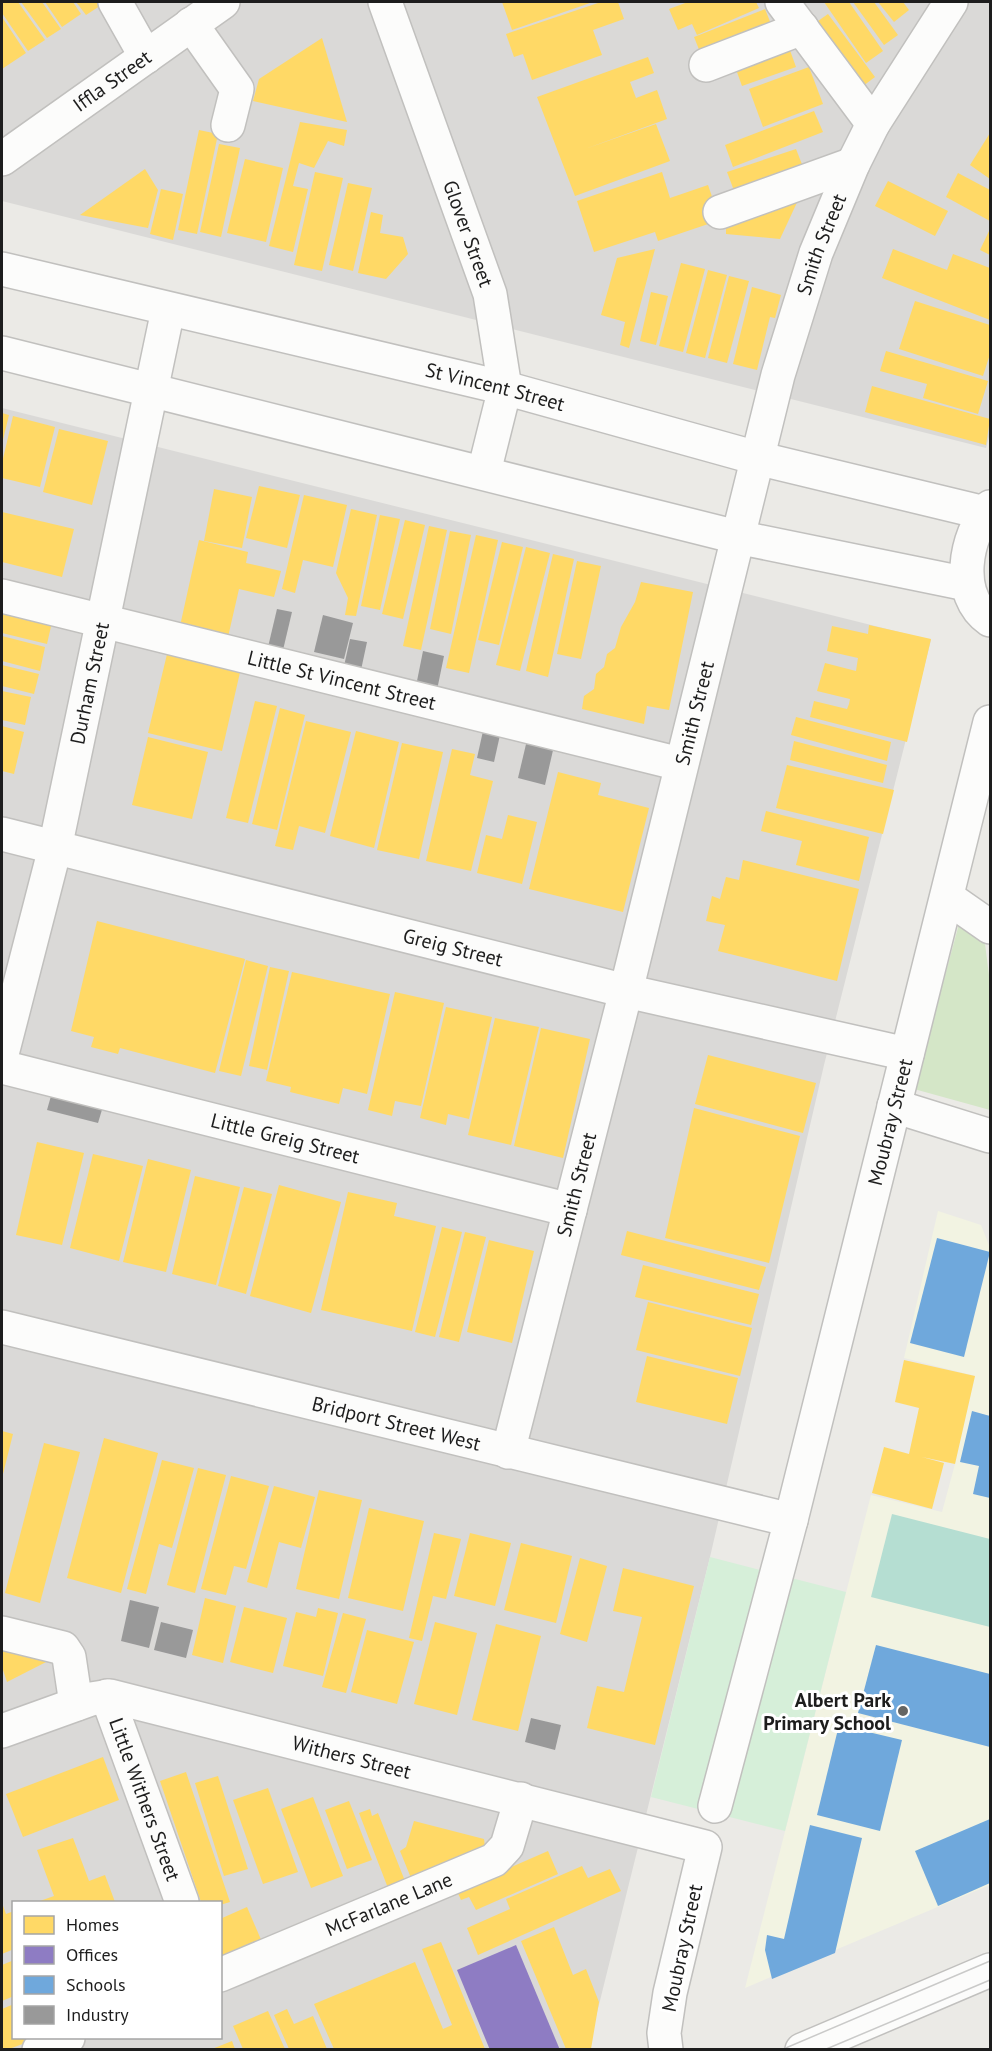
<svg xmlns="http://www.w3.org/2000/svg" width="992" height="2051" font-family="'PT Sans',sans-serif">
<rect width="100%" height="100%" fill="#ebeae6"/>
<g fill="#dad9d7" fill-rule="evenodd">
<path d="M2,2H990V433L986,448L2,201Z"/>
<path d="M2,408L931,640L824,1065L710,1557L588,2049L2,2050ZM14,1902H220V2038H14Z"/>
</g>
<path fill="#f2f3e2" d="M938,1211L981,1225L990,1248V1885L745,1988L871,1495L942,1512L955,1464L975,1376L904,1358Z"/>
<path fill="#d4e6c7" d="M959,924L984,936L990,983V1110L914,1089Z"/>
<path fill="#d6efd9" d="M710,1557L846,1592L785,1831L651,1797Z"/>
<path fill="#b5ded2" d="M892,1514L990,1539V1627L871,1597Z"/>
<g fill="#ffd966">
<path d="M2,2H18L45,40L28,51L2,13Z"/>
<path d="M21,2H42L61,29L47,38Z"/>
<path d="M45,2H73L81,14L62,27Z"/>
<path d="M76,2H106L86,15Z"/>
<path d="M502,2H593L512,30Z"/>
<path d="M601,2H618L624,19L593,30L602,55L532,80L523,54L514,57L506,34Z"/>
<path d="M688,2H756L759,8L697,35L692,24L678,30L669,9Z"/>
<path d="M824,2H849L883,51L866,63Z"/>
<path d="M853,2H874L898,35L884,45Z"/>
<path d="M878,2H903L909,10L894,22Z"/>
<path d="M765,9L775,34L704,62L694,37Z"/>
<path d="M828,14L875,77L859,89L811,26Z"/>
<path d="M2,17L26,53L2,69Z"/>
<path d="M322,38L347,122L253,101L259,79Z"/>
<path d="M787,42L796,67L742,86L733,61Z"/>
<path d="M648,57L654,73L630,82L636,98L657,90L667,119L585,149L656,124L670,161L575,196L537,97Z"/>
<path d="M809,67L823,104L763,127L749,89Z"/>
<path d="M814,111L823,132L733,167L725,145Z"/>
<path d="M300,122L347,130L344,146L328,141L314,168L299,163L293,186L308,189L293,252L269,246Z"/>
<path d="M199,130L218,134L197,234L178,230Z"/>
<path d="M990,133V179L970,165Z"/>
<path d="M219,144L240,148L221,237L200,232Z"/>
<path d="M796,149L805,172L736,196L727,172Z"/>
<path d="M245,159L283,168L266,242L227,233Z"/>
<path d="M145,169L158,190L148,228L80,215Z"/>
<path d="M315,172L343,178L322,271L294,265Z"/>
<path d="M662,172L670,198L708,185L720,220L658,241L655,232L594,252L577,201Z"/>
<path d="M958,173L990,190V221L946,197Z"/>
<path d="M888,181L948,211L935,236L875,206Z"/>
<path d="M348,183L372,188L353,271L329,265Z"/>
<path d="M161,189L183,194L173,240L150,234Z"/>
<path d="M800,196L780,239L726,234V222Z"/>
<path d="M371,212L383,215L380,233L403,237L408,254L386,279L358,273Z"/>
<path d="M990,229V255L980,250Z"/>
<path d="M655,249L629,348L620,345L625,322L601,315L617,258Z"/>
<path d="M893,249L947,270L953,254L990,268V320L882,278Z"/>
<path d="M681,263L705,269L683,352L659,346Z"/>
<path d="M708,270L727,275L705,358L686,353Z"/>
<path d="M729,276L749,281L727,363L708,358Z"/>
<path d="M752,287L781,295L775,318L770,317L757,370L733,364Z"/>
<path d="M651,292L668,296L656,345L640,341Z"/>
<path d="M915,301L990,325V354L983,376L899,349Z"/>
<path d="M886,351L988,381L978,414L923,398L927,384L880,371Z"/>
<path d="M872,386L990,419L986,445L865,412Z"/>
<path d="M2,413L9,415L2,444Z"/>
<path d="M13,416L55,427L40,487L2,478V463Z"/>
<path d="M59,429L108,441L92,505L43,492Z"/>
<path d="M259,486L300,495L287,548L246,538Z"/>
<path d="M214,489L252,497L242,548L204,541Z"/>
<path d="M304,495L347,505L333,567L303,560L295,593L282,589Z"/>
<path d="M351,509L377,515L356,616L345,615L348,598L336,573Z"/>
<path d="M2,512L74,529L62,577L2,562Z"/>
<path d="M380,515L400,519L380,610L361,606Z"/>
<path d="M405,520L425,525L403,619L382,614Z"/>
<path d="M429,526L447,530L421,650L403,646Z"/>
<path d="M450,531L471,535L451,634L430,629Z"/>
<path d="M476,535L498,540L469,673L446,668Z"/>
<path d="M199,540L248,552L246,563L281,571L274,597L239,589L228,637L180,626Z"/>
<path d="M502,542L523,547L499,645L478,640Z"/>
<path d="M526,547L550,553L520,671L496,665Z"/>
<path d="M553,554L574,559L548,677L526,671Z"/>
<path d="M577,561L601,566L581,659L557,654Z"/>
<path d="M641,582L693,592L669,710L647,706L644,724L582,709L584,696L594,689L596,674L604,667L607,654L615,648L621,627L635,602Z"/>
<path d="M2,610L52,622L47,644L2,633Z"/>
<path d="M869,625L931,639L907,742L810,717L814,701L847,709L849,704L850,699L817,691L825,663L856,671L858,658L827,651L832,626L868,634Z"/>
<path d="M2,636L45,647L40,671L2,661Z"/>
<path d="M168,650L241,668L222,751L148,733Z"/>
<path d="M2,665L39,674L34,694L2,686Z"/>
<path d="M2,691L31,697L25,725L2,720Z"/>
<path d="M255,701L277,706L248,823L226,818Z"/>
<path d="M280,708L305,715L277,830L252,824Z"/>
<path d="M796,717L891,742L887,761L791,735Z"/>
<path d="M306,721L351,732L325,833L299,826L293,850L275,846Z"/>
<path d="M2,726L24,732L14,774L2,771Z"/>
<path d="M356,731L399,742L374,848L330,836Z"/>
<path d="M148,737L208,752L192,819L132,805Z"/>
<path d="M794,741L887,765L883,783L790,760Z"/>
<path d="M402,743L443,752L419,859L377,850Z"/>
<path d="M452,749L475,754L470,775L493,781L471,871L426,861Z"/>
<path d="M787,765L894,790L883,834L776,808Z"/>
<path d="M558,772L601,783L598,795L649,808L623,912L529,889Z"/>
<path d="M766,811L869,837L859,881L796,865L802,841L761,831Z"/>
<path d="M508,815L537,822L522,884L477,873L486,835L502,839Z"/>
<path d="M743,860L859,889L837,981L718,951L725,925L706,921L712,896L720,899L726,877L739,880Z"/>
<path d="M97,921L245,959L215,1073L120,1048L118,1054L91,1047L94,1037L71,1031Z"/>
<path d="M246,960L268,966L241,1076L219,1071Z"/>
<path d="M270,967L289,971L267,1070L249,1066Z"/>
<path d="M292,972L390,994L367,1094L343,1088L339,1104L290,1092L291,1087L266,1081Z"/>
<path d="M395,992L444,1003L421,1106L395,1101L392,1116L368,1110Z"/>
<path d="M446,1007L492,1017L469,1119L448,1114L446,1125L420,1118Z"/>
<path d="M495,1018L539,1027L511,1145L468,1135Z"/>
<path d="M541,1028L590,1039L563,1158L514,1146Z"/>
<path d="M708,1055L816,1083L803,1133L695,1104Z"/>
<path d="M694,1108L800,1136L769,1263L665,1238Z"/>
<path d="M37,1142L84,1153L62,1245L16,1235Z"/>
<path d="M93,1154L143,1166L119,1261L70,1248Z"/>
<path d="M148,1159L191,1170L166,1272L123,1262Z"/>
<path d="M195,1176L240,1187L216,1285L172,1274Z"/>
<path d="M279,1185L341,1202L311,1313L250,1296Z"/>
<path d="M244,1187L272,1194L246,1294L218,1286Z"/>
<path d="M348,1192L397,1203L394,1216L436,1226L412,1331L321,1310Z"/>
<path d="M442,1227L462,1232L435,1337L415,1332Z"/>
<path d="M627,1231L766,1267L759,1290L621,1255Z"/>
<path d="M465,1232L486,1237L459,1342L439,1337Z"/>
<path d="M489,1240L534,1251L512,1343L467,1332Z"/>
<path d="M643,1265L759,1294L751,1325L635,1297Z"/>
<path d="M648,1302L752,1328L740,1376L636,1350Z"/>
<path d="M647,1356L738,1378L727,1424L636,1402Z"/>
<path d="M904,1360L975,1376L955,1464L922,1457L944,1463L932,1509L872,1493L884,1447L909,1454L919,1408L895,1402Z"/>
<path d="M2,1431L13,1434L2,1478Z"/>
<path d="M104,1438L158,1453L121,1593L67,1578Z"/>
<path d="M44,1443L80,1452L40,1603L5,1593Z"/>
<path d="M162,1460L194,1468L172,1548L159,1544L146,1594L127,1589Z"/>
<path d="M198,1468L226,1475L195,1593L167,1585Z"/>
<path d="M231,1476L269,1486L246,1569L234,1566L226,1595L201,1589Z"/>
<path d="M274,1486L315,1497L301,1548L279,1542L267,1588L247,1582Z"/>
<path d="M319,1490L362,1500L339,1599L296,1589Z"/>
<path d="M369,1508L424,1521L403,1611L348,1598Z"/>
<path d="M434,1533L461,1539L446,1599L433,1596L422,1641L409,1638Z"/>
<path d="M470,1533L511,1543L495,1606L454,1596Z"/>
<path d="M521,1543L572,1556L556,1623L504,1610Z"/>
<path d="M580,1558L607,1566L587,1642L560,1634Z"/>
<path d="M623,1568L694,1586L655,1745L587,1728L597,1686L624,1692L642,1617L613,1611Z"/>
<path d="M205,1598L236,1606L223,1663L192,1655Z"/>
<path d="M244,1607L287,1618L273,1673L230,1662Z"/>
<path d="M318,1608L338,1613L323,1676L283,1666L296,1612L316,1617Z"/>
<path d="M343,1613L366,1619L346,1693L322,1687Z"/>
<path d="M435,1622L477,1633L457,1715L414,1704Z"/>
<path d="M496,1624L541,1636L518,1731L472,1720Z"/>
<path d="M367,1630L414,1642L397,1704L351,1692Z"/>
<path d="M2,1642L52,1659L7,1682L2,1667Z"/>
<path d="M103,1757L119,1800L23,1837L6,1794Z"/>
<path d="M186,1772L230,1902L220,1905V1902H201L160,1781Z"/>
<path d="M218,1776L248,1869L224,1876L195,1783Z"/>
<path d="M268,1788L298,1872L263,1884L233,1800Z"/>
<path d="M313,1797L343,1876L311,1888L281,1809Z"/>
<path d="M349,1801L372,1860L347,1869L325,1810Z"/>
<path d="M370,1809L372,1816L378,1813L405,1881L388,1888L359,1813Z"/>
<path d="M414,1821L484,1839L485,1847L411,1878L400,1851L406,1847Z"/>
<path d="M73,1838L89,1881L105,1875L115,1902H37L54,1896L37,1850Z"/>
<path d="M548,1851L558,1874L476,1910L469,1897L461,1900L457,1891Z"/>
<path d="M582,1866L588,1878L610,1869L621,1891L478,1955L467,1928L510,1909L506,1899Z"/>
<path d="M2,1903L6,1914L14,1911V1949L2,1954Z"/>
<path d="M247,1907L262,1942L220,1957V1919Z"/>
<path d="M554,1927L573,1975L586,1969L599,2002L591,2049H566L521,1941Z"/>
<path d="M441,1942L485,2049H334L314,2004L415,1962L443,2029L452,2025L422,1949Z"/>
<path d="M14,1960V1996L2,2001V1965Z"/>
<path d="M14,2004V2038H39L9,2049H2V2009Z"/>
<path d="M287,2009L294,2024L313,2016L327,2049H289L274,2015Z"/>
<path d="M268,2011L285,2049H243L233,2026Z"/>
<path d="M232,2041L235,2049H212Z"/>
</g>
<path fill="#8e7cc3" d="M516,1945L560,2050H490L457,1970Z"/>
<g fill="#6fa8dc">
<path d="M937,1238L990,1252L964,1357L910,1343Z"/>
<path d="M972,1411L990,1416V1498L973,1494L979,1466L960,1462Z"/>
<path d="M876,1645L990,1674V1747L858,1713Z"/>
<path d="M839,1725L902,1740L880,1831L817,1815Z"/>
<path d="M990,1819V1883L938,1906L915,1851Z"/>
<path d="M810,1825L862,1838L835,1953L772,1979L765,1950L767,1935L784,1939Z"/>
</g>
<g fill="#999">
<path d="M277,609L292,612L283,650L268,647Z"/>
<path d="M323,615L353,623L344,659L314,652Z"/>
<path d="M350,639L367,642L361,670L344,666Z"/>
<path d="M423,651L444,656L437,690L416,686Z"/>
<path d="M483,731L500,735L494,762L477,758Z"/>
<path d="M527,740L554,746L545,785L518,778Z"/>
<path d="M53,1089L104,1103L98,1123L47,1110Z"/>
<path d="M130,1600L159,1607L149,1648L121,1641Z"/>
<path d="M161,1622L193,1630L186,1658L154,1650Z"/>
<path d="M531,1718L561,1725L555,1750L525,1742Z"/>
</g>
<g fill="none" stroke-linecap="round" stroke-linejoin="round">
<g stroke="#c1c0be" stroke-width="36">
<g id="minor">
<path d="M115,2L146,57"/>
<path id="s1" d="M385,2L490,294L505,388L484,472"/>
<path d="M782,2L873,124"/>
<path d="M191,24L237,89L228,125"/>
<path d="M706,65L802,28"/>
<path id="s2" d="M2,159L223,2"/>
<path d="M720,212L853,164"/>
<path id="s3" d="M2,269L505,388L757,458L985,513"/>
<path d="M2,353L737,537L967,584"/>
<path d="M990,507C965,536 954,595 990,620"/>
<path id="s4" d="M2,596L680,764"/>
<path id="s5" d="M2,834L626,991L907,1054"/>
<path d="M947,897L990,927"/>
<path id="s6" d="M2,1054L55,848L168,310"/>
<path id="s7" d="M2,1067L570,1210"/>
<path d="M894,1106L990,1136"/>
<path id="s8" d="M2,1327L791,1520"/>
<path id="s9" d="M508,1452L626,991L778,375L816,253L853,164L873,124L951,2"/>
<path d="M2,1633L63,1648L69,1657L76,1704"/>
<path id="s10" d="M107,1696L182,1902"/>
<path id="s11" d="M2,1731L91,1699L110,1696L705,1847L670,1993L664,2033L666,2050"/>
<path id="s12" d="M715,1806L791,1520L990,722"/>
<path id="s13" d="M220,1975L494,1860L507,1846L521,1799"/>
<path d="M39,2050L68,2038"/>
<path d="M802,2050L990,1970"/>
</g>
</g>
<use href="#minor" stroke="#fcfcfb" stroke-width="33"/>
<g stroke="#cacac9" stroke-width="1.5">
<path d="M781,2050L990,1961"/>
<path d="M824,2050L990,1980"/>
</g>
</g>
<circle fill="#656563" stroke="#fff" stroke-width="2" cx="903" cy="1711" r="6"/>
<g text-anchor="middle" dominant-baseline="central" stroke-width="6" stroke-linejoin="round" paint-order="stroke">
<g font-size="20" fill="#1d1d1d" stroke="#fff">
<text stroke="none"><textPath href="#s2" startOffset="135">Iffla Street</textPath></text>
<text stroke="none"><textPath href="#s1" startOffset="246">Glover Street</textPath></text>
<text stroke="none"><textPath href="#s9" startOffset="1248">Smith Street</textPath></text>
<text stroke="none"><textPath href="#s3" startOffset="507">St Vincent Street</textPath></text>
<text stroke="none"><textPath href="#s4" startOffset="350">Little St Vincent Street</textPath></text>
<text stroke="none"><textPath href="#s6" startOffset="381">Durham Street</textPath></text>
<text stroke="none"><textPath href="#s9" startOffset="762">Smith Street</textPath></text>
<text stroke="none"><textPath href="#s5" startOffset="465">Greig Street</textPath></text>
<text stroke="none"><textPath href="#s12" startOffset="706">Moubray Street</textPath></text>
<text stroke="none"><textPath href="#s7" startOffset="292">Little Greig Street</textPath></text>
<text stroke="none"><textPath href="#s9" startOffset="276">Smith Street</textPath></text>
<text stroke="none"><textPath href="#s8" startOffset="406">Bridport Street West</textPath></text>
<text stroke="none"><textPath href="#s11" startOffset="363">Withers Street</textPath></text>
<text stroke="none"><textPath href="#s10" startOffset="110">Little Withers Street</textPath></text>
<text stroke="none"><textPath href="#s13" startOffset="183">McFarlane Lane</textPath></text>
<text transform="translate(682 1948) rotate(-78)">Moubray Street</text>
</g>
<g font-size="20" font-weight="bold" fill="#1d1d1d" stroke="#fff" text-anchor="end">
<text x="891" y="1700">Albert Park<tspan x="891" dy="23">Primary School</tspan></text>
</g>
</g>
<rect width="992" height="2051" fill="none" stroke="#1d1d1d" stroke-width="6"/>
<rect x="12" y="1901" width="210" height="138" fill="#ffffff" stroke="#a5a5a5" stroke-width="1.5"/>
<rect x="24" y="1916" width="30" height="18" fill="#ffd966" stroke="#a5a5a5" stroke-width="1.5"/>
<text x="66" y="1931" font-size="18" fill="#1d1d1d">Homes</text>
<rect x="24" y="1946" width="30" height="18" fill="#8e7cc3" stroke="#a5a5a5" stroke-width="1.5"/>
<text x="66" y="1961" font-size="18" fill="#1d1d1d">Offices</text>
<rect x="24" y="1976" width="30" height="18" fill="#6fa8dc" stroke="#a5a5a5" stroke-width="1.5"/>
<text x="66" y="1991" font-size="18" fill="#1d1d1d">Schools</text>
<rect x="24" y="2006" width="30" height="18" fill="#999999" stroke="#a5a5a5" stroke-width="1.5"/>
<text x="66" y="2021" font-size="18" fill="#1d1d1d">Industry</text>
</svg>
